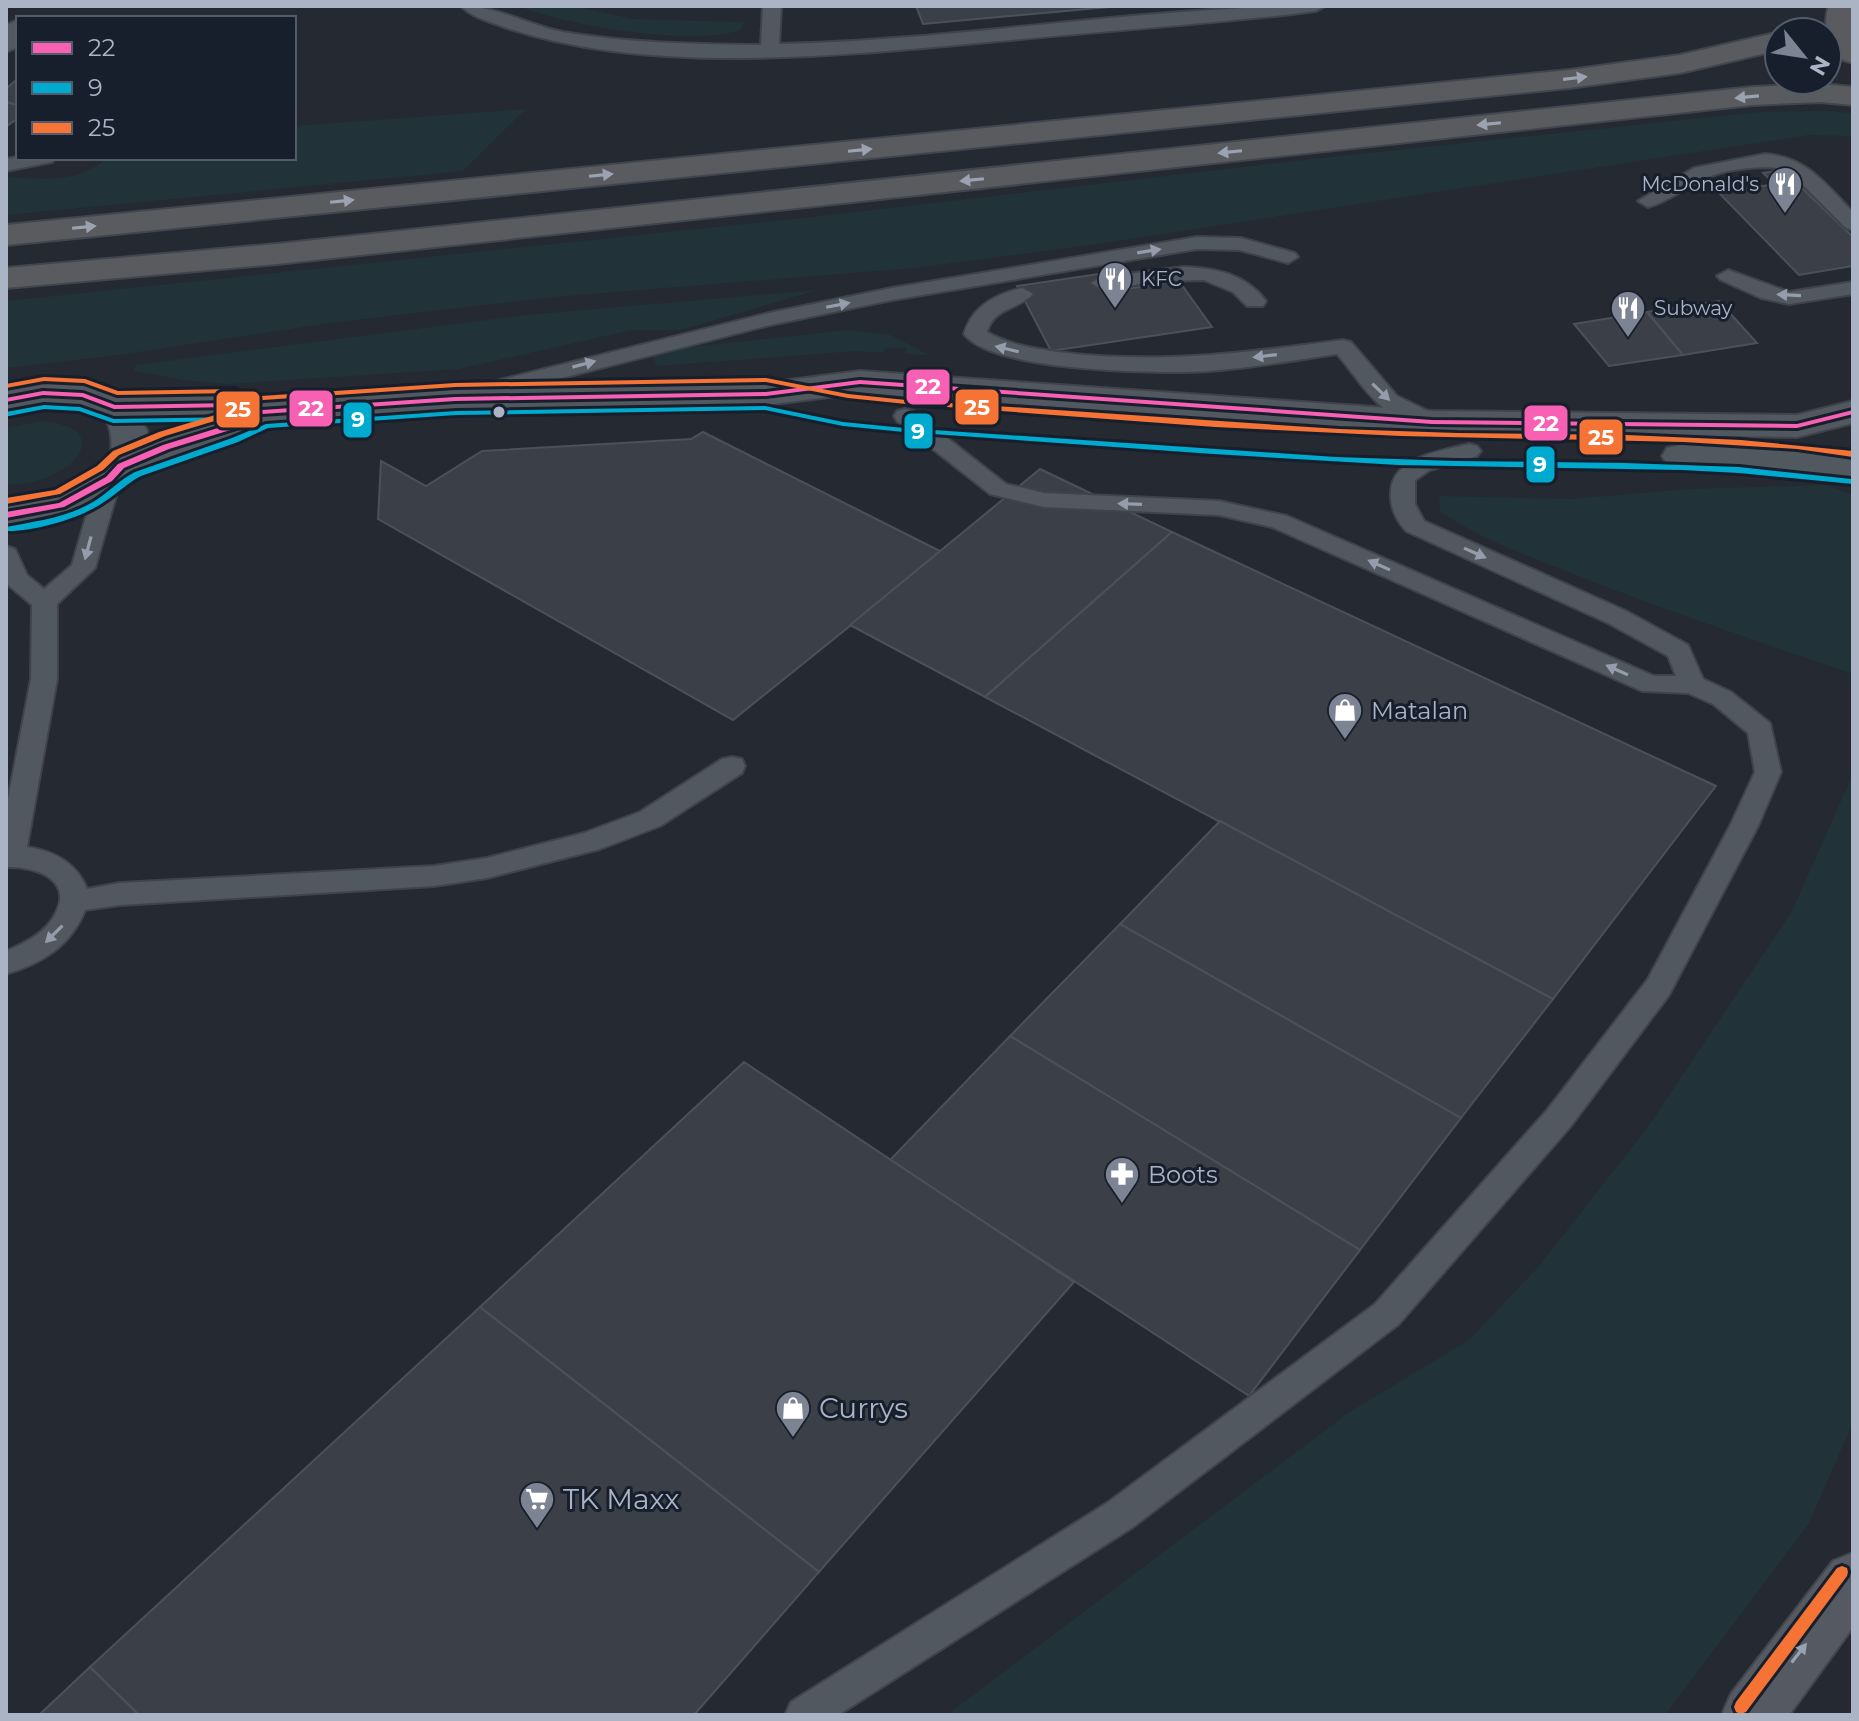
<svg xmlns="http://www.w3.org/2000/svg" width="1859" height="1721" font-family="Montserrat,sans-serif">
<rect width="100%" height="100%" fill="#242932"/>
<g fill="#213338">
<path d="M518,6H573L633,19L744,22L740,30C695,47 563,25 518,6Z"/>
<path d="M526,109L463,171L6,215V177C42,179 78,184 107,158H294V126Z"/>
<path d="M1826,111L1853,113V136L1809,135L1090,245L914,268L553,297L329,323L119,355L6,368V301L822,216L1331,157L1760,112Z"/>
<path d="M818,290L681,330H632L459,369L229,384L183,380L134,371L136,365L526,315Z"/>
<path d="M848,330L891,335L929,355L905,354L906,348H885L884,353L857,351L657,366L652,356L691,347Z"/>
<path d="M43,421C127,431 58,490 6,484V428Z"/>
<path d="M1825,485L1853,495V674C1757,641 1661,609 1566,571C1524,554 1477,538 1440,511L1439,496L1571,499L1689,489Z"/>
<path d="M1853,774V1423L1808,1525L1665,1715H947L1348,1413L1469,1340L1539,1266L1648,1127L1791,913Z"/>
</g>
<g fill="#3b4048" stroke="#4b515a" stroke-width="2">
<path d="M916,6H1121L923,24Z"/>
<path d="M16,80L18,81V105L6,102V89Z"/>
<path d="M6,102L18,105V118L7,126Z"/>
<path d="M1783,170L1853,237V266L1799,275L1719,193L1775,184L1763,173Z"/>
<path d="M1098,274L1107,292L1179,281L1212,327L1051,351L1017,286Z"/>
<path d="M1719,301L1757,343L1683,355L1647,312Z"/>
<path d="M1647,312L1683,355L1609,366L1574,324Z"/>
<path d="M703,432L942,552L733,720L378,519L381,461L426,486L482,451L691,439Z"/>
<path d="M1040,469L1172,532L985,697L850,625Z"/>
<path d="M1172,532L1716,786L1553,999L985,697Z"/>
<path d="M1220,821L1553,999L1461,1118L1120,924Z"/>
<path d="M1120,924L1461,1118L1360,1250L1010,1036Z"/>
<path d="M1010,1036L1360,1250L1249,1396L890,1160Z"/>
<path d="M744,1062L1074,1282L819,1572L480,1307Z"/>
<path d="M480,1307L819,1572L694,1715H139L90,1667Z"/>
<path d="M90,1667L139,1715H39Z"/>
</g>
<g fill="none" stroke-linecap="round" stroke-linejoin="round">
<g stroke="#40434b" stroke-width="4">
<g id="lane">
<path d="M461,6C497,6 528,25 563,32C626,43 691,44 755,45H761L763,6H781L779,44C962,40 1143,6 1325,6L1316,11L1284,15C1189,25 1094,32 999,41C846,55 651,77 504,27C491,22 471,17 461,6Z"/>
<path d="M1765,154C1807,157 1825,184 1853,212V230L1846,228L1789,171C1768,163 1724,169 1704,179C1685,187 1668,202 1648,207L1638,201L1694,168Z"/>
<path d="M18,157V158H55L52,162L6,171V159Z"/>
<path d="M1197,237L1241,238L1295,253L1298,257L1288,263L1240,250L1197,249L892,300L770,325L460,404L452,402L449,397L452,392L769,313L892,288Z"/>
<path d="M1184,267C1215,268 1246,274 1266,301L1263,306H1247L1233,292L1204,280L1163,281L1102,289L1091,283L1102,277Z"/>
<path d="M1728,270L1789,292L1853,282V294L1789,304L1761,298L1721,280L1717,276Z"/>
<path d="M1022,288L1033,294C1018,310 994,307 987,332C1013,347 1044,350 1075,354C1166,363 1253,352 1343,340L1351,342L1397,396L1440,417L1443,422L1440,427C1424,431 1393,416 1380,405C1364,391 1351,370 1337,354C1295,360 1252,368 1209,371C1162,374 993,372 964,334C972,306 996,294 1022,288Z"/>
<path d="M905,409L913,411L1006,484L1044,493L1219,501L1287,516L1654,676H1676L1668,656L1608,623L1406,531C1396,520 1390,508 1391,492C1392,457 1441,451 1469,444L1477,446L1481,451L1477,456L1430,470L1415,480V504L1424,521L1626,611L1688,645L1703,679L1731,692L1770,723L1781,772L1758,826L1669,995L1570,1127L1399,1324L1133,1527L838,1715H785L791,1702L1107,1503L1375,1304L1548,1109L1648,979L1730,826L1755,772L1748,733L1713,704L1688,693L1642,691L1272,527L1219,515L1044,507L990,494L897,421L894,416L897,411Z"/>
<path d="M109,472L117,474L121,479L95,568L57,604V679L27,847C54,851 76,862 87,889L120,883L434,866L487,858L584,833L640,812L722,759L732,757L742,759L745,766L742,773L660,826L600,849L487,878L434,886L120,905L85,910C71,946 42,963 6,974V951C23,944 43,934 53,918C77,880 36,866 6,867V810L31,679L32,605L6,583V546L15,549L27,575L44,589L72,565L97,479L101,474Z"/>
</g>
</g>
<g stroke="#40434b" stroke-width="4">
<g id="street">
<path d="M18,20V47L6,52V25Z"/>
<path d="M860,371L1432,411L1797,415L1853,401V423L1797,437L1432,433L860,393L766,405L455,410L262,423L259,428L135,473L115,492L91,504L66,514L6,527V503C39,498 85,489 106,461C112,453 112,447 111,437C109,391 35,405 6,411V389L43,382L83,384L119,396L233,394L262,401L455,388L766,383ZM221,417L148,442L147,430L139,418Z"/>
<path d="M1680,445L1814,451L1853,457V479L1814,473L1680,467L1667,464L1662,456L1667,448Z"/>
</g>
</g>
<g stroke="#41464f" stroke-width="4">
<path id="primary" d="M1853,1553V1627L1789,1715H1722L1731,1694L1833,1561Z"/>
</g>
<g stroke="#40454e" stroke-width="4">
<g id="highway">
<path d="M1829,6H1853V63L1843,60C1831,43 1821,26 1829,6Z"/>
<path d="M1779,32V50L1680,73L1569,88L6,245V225L1569,70L1680,55Z"/>
<path d="M1820,84L1853,87V105L1820,102L1752,105L277,264L6,288V268L277,244L1752,87Z"/>
</g>
</g>
<use href="#lane" fill="#525860" fill-rule="evenodd"/>
<use href="#street" fill="#525860" fill-rule="evenodd"/>
<use href="#primary" fill="#555a62" fill-rule="evenodd"/>
<use href="#highway" fill="#595b5f" fill-rule="evenodd"/>
<g stroke="#171f2c" stroke-width="6">
<g id="bus-1">
<path d="M860,380L1432,420L1797,424L1853,410V414L1797,428L1432,424L860,384L766,396L455,401L262,414L233,407L114,409L82,397L43,395L6,402V398L43,391L83,393L115,405L233,403L262,410L455,397L766,392Z"/>
<path d="M234,423H237L241,425L240,427L169,449L124,468L112,481L64,507L6,518V512L59,503L106,477L118,464L163,445Z"/>
</g>
</g>
<g stroke="#171f2c" stroke-width="6">
<g id="bus-2">
<path d="M44,405L80,407L114,419L236,417L240,419L236,421L113,423L79,411L44,409L9,416H6V412Z"/>
<path d="M765,406L843,422L904,428L1336,457L1455,461L1625,463L1739,467L1851,479L1853,480V484L1739,473L1682,470L1398,465L1213,454L904,432L843,426L765,410L456,415L268,428L238,442L141,476C127,483 117,494 104,502C82,518 33,532 6,531V527C36,521 66,518 93,502C108,493 119,480 135,472L232,438L266,424L456,411Z"/>
</g>
</g>
<g stroke="#171f2c" stroke-width="6">
<g id="bus-3">
<path d="M44,377L85,379L118,391L234,389L238,391L234,393L117,395L84,383L44,381L6,388V384Z"/>
<path d="M766,378L848,394L906,400L1339,429L1457,433L1627,435L1741,440L1853,451V457L1797,449L1684,442L1401,436L1215,427L906,404L848,398L766,382L455,387L263,400L231,416L165,436L119,455L103,470L60,494L6,504V498L55,490L97,466L113,451L159,432L225,412L261,396L455,383Z"/>
<path d="M1842,1566L1847,1568L1848,1572L1847,1576L1746,1712L1741,1714L1736,1712L1734,1707L1736,1702L1837,1568Z"/>
</g>
</g>
<use href="#bus-1" fill="#f860b3" fill-rule="evenodd"/>
<use href="#bus-2" fill="#00a9ce" fill-rule="evenodd"/>
<use href="#bus-3" fill="#f57335" fill-rule="evenodd"/>
</g>
<defs><path id="oneway-solid" d="M-6-.8H1V-3.2L6.5 0L1 3.2V.8H-6Z" transform="scale(2)"/></defs>
<g fill="#9ba2b1">
<use href="#oneway-solid" transform="translate(1575 78) rotate(-7)"/>
<use href="#oneway-solid" transform="translate(1747 97) rotate(175)"/>
<use href="#oneway-solid" transform="translate(1489 124) rotate(174)"/>
<use href="#oneway-solid" transform="translate(860 150) rotate(-6)"/>
<use href="#oneway-solid" transform="translate(1230 152) rotate(174)"/>
<use href="#oneway-solid" transform="translate(601 175) rotate(-6)"/>
<use href="#oneway-solid" transform="translate(972 180) rotate(174)"/>
<use href="#oneway-solid" transform="translate(342 201) rotate(-6)"/>
<use href="#oneway-solid" transform="translate(84 227) rotate(-6)"/>
</g>
<g fill="#959dac">
<use href="#oneway-solid" transform="translate(1149 251) rotate(-9)"/>
<use href="#oneway-solid" transform="translate(1789 295) rotate(-177)"/>
<use href="#oneway-solid" transform="translate(838 305) rotate(-11)"/>
<use href="#oneway-solid" transform="translate(1007 349) rotate(-167)"/>
<use href="#oneway-solid" transform="translate(1265 356) rotate(173)"/>
<use href="#oneway-solid" transform="translate(584 364) rotate(-15)"/>
<use href="#oneway-solid" transform="translate(1381 392) rotate(44)"/>
<use href="#oneway-solid" transform="translate(1130 504) rotate(-178)"/>
<use href="#oneway-solid" transform="translate(88 548) rotate(105)"/>
<use href="#oneway-solid" transform="translate(1475 553) rotate(24)"/>
<use href="#oneway-solid" transform="translate(1379 565) rotate(-156)"/>
<use href="#oneway-solid" transform="translate(1617 670) rotate(-156)"/>
<use href="#oneway-solid" transform="translate(54 934) rotate(135)"/>
</g>
<use fill="#9aa2b1" href="#oneway-solid" transform="translate(1799 1653) rotate(-52)"/>
<defs>
<g id="restaurant-pin" transform="scale(1.8)"><path d="M0 17L-7.5 6A9.5 9.5 0 1 1 7.5 6Z" fill="#7c8392" stroke="#171f2c"/><path d="M-5-6h1v4h1v-4h1v4h1v-4h1v5L-1.5 .5V6h-2V.5L-5-1ZM5-6V6H3V1.5H1.5Q1.5-4 5-6Z" fill="#fff"/></g>
<g id="shop-pin" transform="scale(1.8)"><path d="M0 17L-7.5 6A9.5 9.5 0 1 1 7.5 6Z" fill="#7c8392" stroke="#171f2c"/><path d="M-5-2.5h2.3a2.7 3.5 0 0 1 5.4 0H5L5.5 6h-11ZM-1.5-2.5h3a1.5 2.3 0 0 0-3 0Z" fill="#fff"/></g>
<g id="pharmacy-pin" transform="scale(1.8)"><path d="M0 17L-7.5 6A9.5 9.5 0 1 1 7.5 6Z" fill="#7c8392" stroke="#171f2c"/><path d="M-2-6h4v4h4v4h-4v4h-4v-4h-4v-4h4Z" fill="#fff"/></g>
<g id="supermarket-pin" transform="scale(1.8)"><path d="M0 17L-7.5 6A9.5 9.5 0 1 1 7.5 6Z" fill="#7c8392" stroke="#171f2c"/><path d="M-6-5.5h2.5l.6 2H6L4.5 2H-2.5L-4.4-4H-6ZM-1.5 3.2a1.3 1.3 0 1 0 .1 0ZM3 3.2a1.3 1.3 0 1 0 .1 0Z" fill="#fff"/></g>
</defs>
<g fill-rule="evenodd">
<use href="#restaurant-pin" x="1785" y="184"/>
<use href="#restaurant-pin" x="1115" y="279"/>
<use href="#restaurant-pin" x="1628" y="308"/>
<use href="#shop-pin" x="1345" y="710"/>
<use href="#pharmacy-pin" x="1122" y="1174"/>
<use href="#shop-pin" x="793" y="1408"/>
<use href="#supermarket-pin" x="537" y="1499"/>
</g>
<circle fill="#abb4c5" stroke="#171f2c" stroke-width="3" cx="499" cy="412" r="7"/>
<g text-anchor="middle" dominant-baseline="central" stroke-width="6" stroke-linejoin="round" paint-order="stroke">
<g font-size="20" fill="#abb4c5" stroke="#171f2c" text-anchor="start">
<text x="1759" y="184" text-anchor="end">McDonald's</text>
<text x="1141" y="279">KFC</text>
<text x="1654" y="308">Subway</text>
</g>
<g font-size="24" fill="#abb4c5" stroke="#171f2c" text-anchor="start">
<text x="1371" y="710">Matalan</text>
<text x="1148" y="1174">Boots</text>
</g>
<g font-size="28" fill="#abb4c5" stroke="#171f2c" text-anchor="start">
<text x="819" y="1408">Currys</text>
<text x="563" y="1499">TK Maxx</text>
</g>
</g>
<g stroke="#171f2c" stroke-width="3">
<rect x="905" y="368" width="46" height="38" rx="8" fill="#f860b3"/>
<rect x="954" y="388" width="46" height="38" rx="8" fill="#f57335"/>
<rect x="288" y="389" width="46" height="39" rx="8" fill="#f860b3"/>
<rect x="215" y="390" width="46" height="39" rx="8" fill="#f57335"/>
<rect x="342" y="401" width="31" height="38" rx="8" fill="#00a9ce"/>
<rect x="1523" y="404" width="46" height="38" rx="8" fill="#f860b3"/>
<rect x="903" y="412" width="31" height="38" rx="8" fill="#00a9ce"/>
<rect x="1578" y="418" width="46" height="38" rx="8" fill="#f57335"/>
<rect x="1525" y="445" width="31" height="39" rx="8" fill="#00a9ce"/>
</g>
<g font-size="22" text-anchor="middle" font-weight="bold" fill="#fff">
<text x="928" y="394">22</text>
<text x="977" y="415">25</text>
<text x="311" y="416">22</text>
<text x="238" y="417">25</text>
<text x="358" y="427">9</text>
<text x="1546" y="431">22</text>
<text x="918" y="439">9</text>
<text x="1601" y="445">25</text>
<text x="1540" y="472">9</text>
</g>
<rect width="1859" height="1721" fill="none" stroke="#abb4c5" stroke-width="16"/>
<rect x="16" y="16" width="280" height="144" fill="#171f2c" stroke="#525b69" stroke-width="2"/>
<rect x="32" y="42" width="40" height="12" fill="#f860b3" stroke="#525b69" stroke-width="2"/>
<text x="88" y="56" font-size="24" fill="#abb4c5">22</text>
<rect x="32" y="82" width="40" height="12" fill="#00a9ce" stroke="#525b69" stroke-width="2"/>
<text x="88" y="96" font-size="24" fill="#abb4c5">9</text>
<rect x="32" y="122" width="40" height="12" fill="#f57335" stroke="#525b69" stroke-width="2"/>
<text x="88" y="136" font-size="24" fill="#abb4c5">25</text>
<g transform="translate(1803 56) rotate(120)"><circle r="38" fill="#171f2c" stroke="#525b69" stroke-width="2"/>
<path d="M0-6L14 30L0 20L-14 30Z" fill="#7c8392"/>
<text y="-12" font-size="22" font-weight="bold" text-anchor="middle" fill="#abb4c5">N</text>
</g>
</svg>
